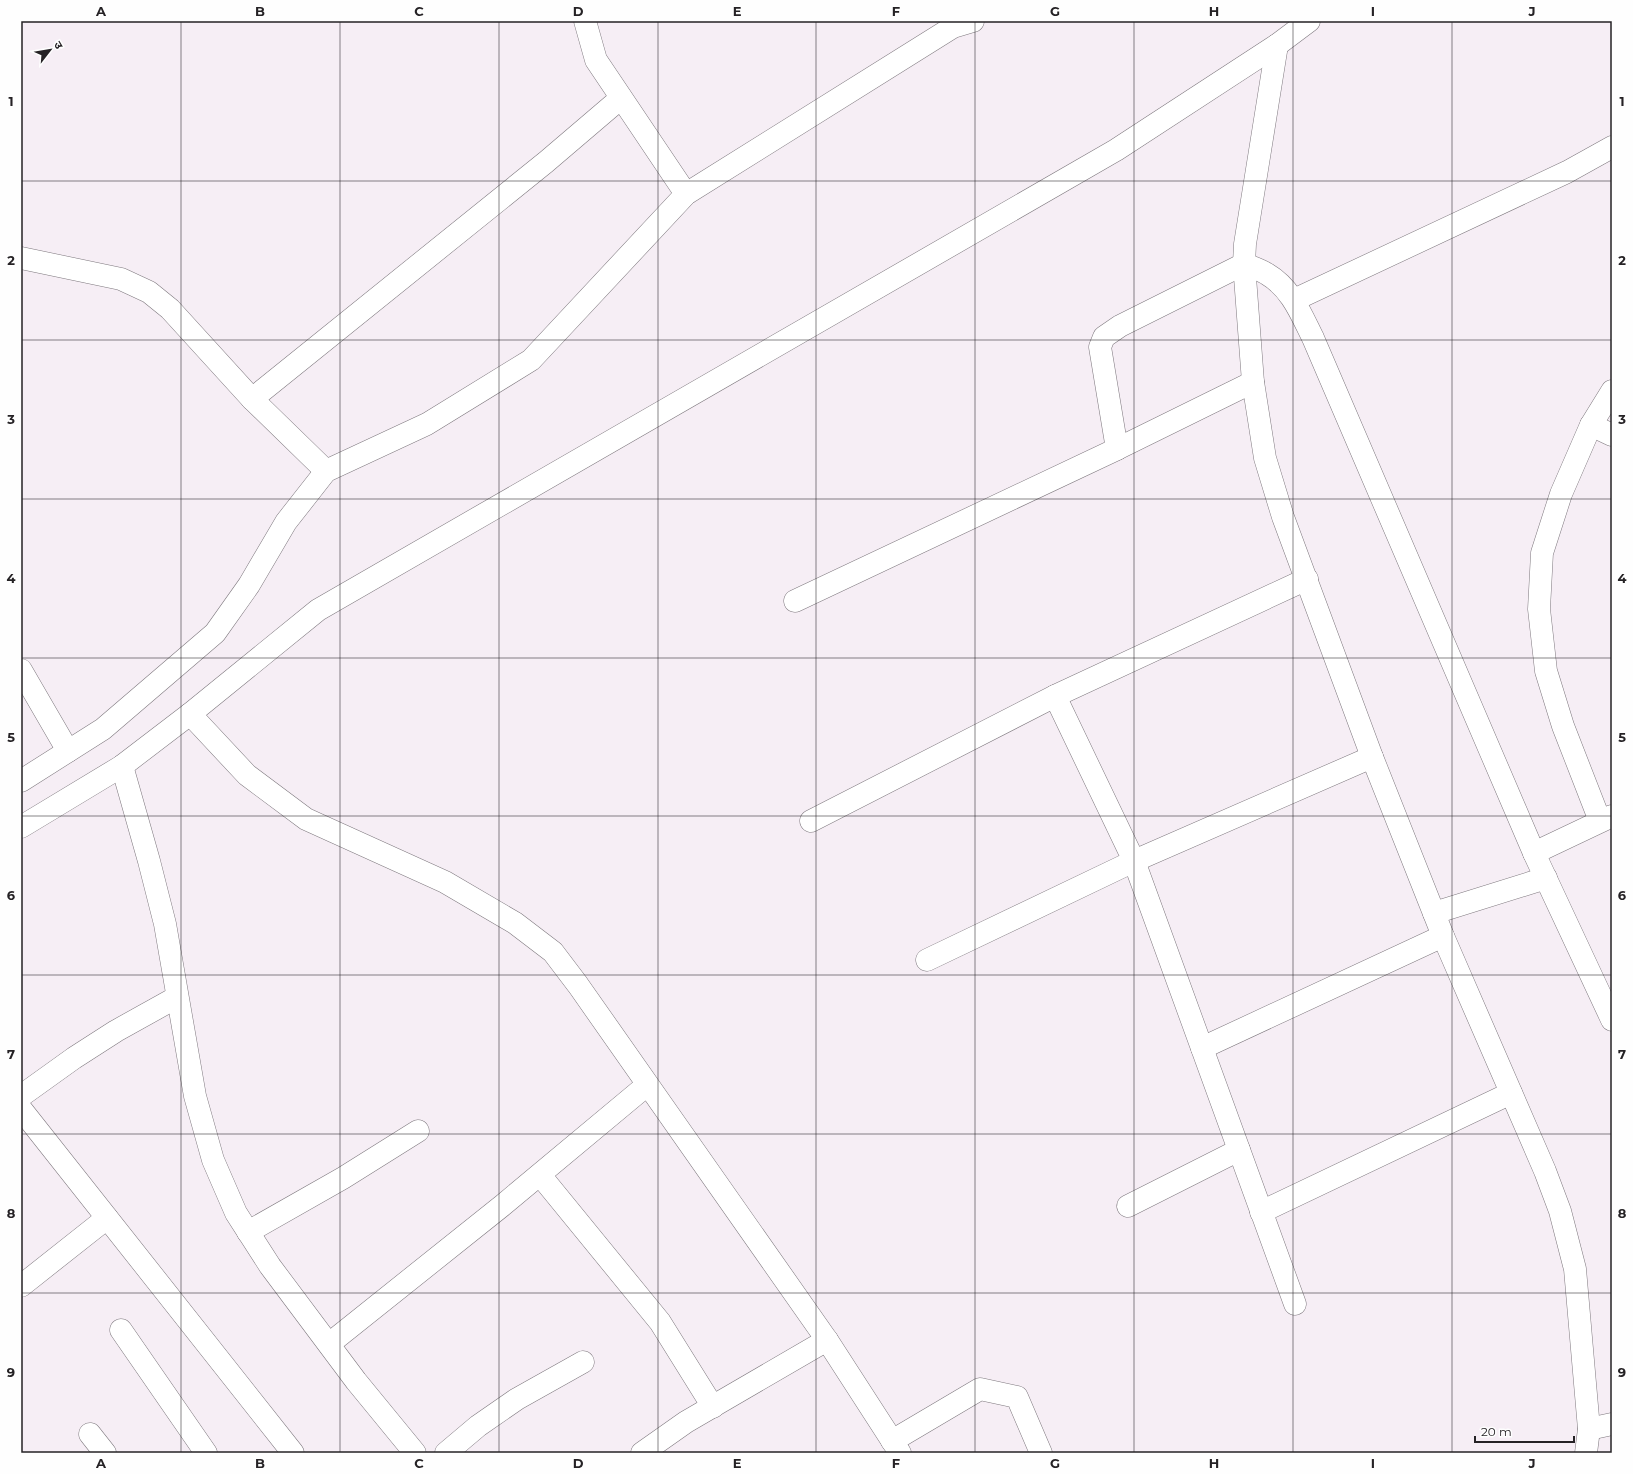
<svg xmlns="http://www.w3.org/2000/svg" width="1633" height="1474" font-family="Montserrat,'Noto Sans Devanagari',sans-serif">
<rect width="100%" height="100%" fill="#f6eef5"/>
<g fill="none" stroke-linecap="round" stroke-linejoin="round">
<g stroke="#7e787e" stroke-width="23">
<g id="minor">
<path d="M585,21L596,60L686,194"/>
<path d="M1277,45L1245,244L1244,264L1253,382L1265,458L1283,517L1372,757L1443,936L1545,1171L1560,1211L1575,1269L1589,1429L1586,1453"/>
<path d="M21,258L121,279L149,292L170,309L252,399L326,471"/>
<path d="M1294,300L1567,172L1612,147"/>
<path d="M1253,382L1117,449L1100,347L1104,337L1120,326L1244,264C1252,267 1261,270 1267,274C1291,288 1301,314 1313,338L1534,853L1612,1020"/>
<path d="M252,399L546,162L621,98"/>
<path d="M1591,425L1612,435"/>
<path d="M795,601L1117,449"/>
<path d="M21,670L68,751"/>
<path d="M190,714L247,775L306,819L445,882L515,923L553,952L578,985L827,1340L900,1453"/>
<path d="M122,766L149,861L165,924L195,1096L213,1160L236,1213L270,1266L356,1381L415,1453"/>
<path d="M811,821L1055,696L1307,579"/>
<path d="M1600,821L1563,726L1546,671L1539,609L1542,553L1561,494L1591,425L1612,391"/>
<path d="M1534,853L1612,816"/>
<path d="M1434,913L1546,878"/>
<path d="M927,960L1134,861L1055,696"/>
<path d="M1202,1048L1443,936"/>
<path d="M21,1096L74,1058L116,1031L177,997"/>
<path d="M21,1109L293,1453"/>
<path d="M540,1175L660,1322L713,1407"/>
<path d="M1128,1206L1239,1150"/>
<path d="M1261,1212L1511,1093"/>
<path d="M248,1232L343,1178L418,1131"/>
<path d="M21,1286L107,1218"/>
<path d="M1295,1304L1134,861L1372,757"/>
<path d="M121,1330L206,1453"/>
<path d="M329,1344L503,1205L647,1085"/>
<path d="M1589,1429L1612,1424"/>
<path d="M90,1434L105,1453"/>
<path d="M892,1441L980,1389L1017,1397L1041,1453"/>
<path d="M446,1453L478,1426L517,1399L583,1362"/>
<path d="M642,1453L686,1422L827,1340"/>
</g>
</g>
<g stroke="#7e787e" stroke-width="23">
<g id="major">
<path d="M21,781L103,729L215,633L249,585L286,522L326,471L427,424L531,360L686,194L953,27L973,21"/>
<path d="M21,827L122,766L190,714L318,610L1116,150L1277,45L1309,21"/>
</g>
</g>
<use href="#minor" stroke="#fff" stroke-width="22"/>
<use href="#major" stroke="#fff" stroke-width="22"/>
</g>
<path fill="none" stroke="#252225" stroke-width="1" stroke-opacity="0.55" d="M181,21V1453M340,21V1453M499,21V1453M658,21V1453M816,21V1453M975,21V1453M1134,21V1453M1293,21V1453M1452,21V1453M21,181H1612M21,340H1612M21,499H1612M21,658H1612M21,816H1612M21,975H1612M21,1134H1612M21,1293H1612"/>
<rect width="1633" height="1474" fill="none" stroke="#fefefe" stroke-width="44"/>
<g transform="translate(50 50) rotate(59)" stroke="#fefefe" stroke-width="3" paint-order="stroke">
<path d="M0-3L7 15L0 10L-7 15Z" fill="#252225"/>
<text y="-6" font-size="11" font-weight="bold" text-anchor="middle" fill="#252225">उ</text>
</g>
<path d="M1475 1436v6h99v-6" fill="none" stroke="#252225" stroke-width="2"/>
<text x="1481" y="1436" font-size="12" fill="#252225" stroke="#fefefe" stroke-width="3" paint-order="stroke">20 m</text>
<rect x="22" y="22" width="1589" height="1430" fill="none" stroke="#252225" stroke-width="1.5"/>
<g font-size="13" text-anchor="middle" font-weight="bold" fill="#252225">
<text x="101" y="16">A</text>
<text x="260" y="16">B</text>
<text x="419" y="16">C</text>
<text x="578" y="16">D</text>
<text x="737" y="16">E</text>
<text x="896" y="16">F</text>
<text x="1055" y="16">G</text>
<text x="1214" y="16">H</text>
<text x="1373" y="16">I</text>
<text x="1532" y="16">J</text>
<text x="11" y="106">1</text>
<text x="1622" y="106">1</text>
<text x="11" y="265">2</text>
<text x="1622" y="265">2</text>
<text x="11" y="424">3</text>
<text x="1622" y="424">3</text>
<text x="11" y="583">4</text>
<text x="1622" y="583">4</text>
<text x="11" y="742">5</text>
<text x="1622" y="742">5</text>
<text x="11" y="900">6</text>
<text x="1622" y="900">6</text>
<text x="11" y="1059">7</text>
<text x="1622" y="1059">7</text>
<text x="11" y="1218">8</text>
<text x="1622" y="1218">8</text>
<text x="11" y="1377">9</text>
<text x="1622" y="1377">9</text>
<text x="101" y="1468">A</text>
<text x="260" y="1468">B</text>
<text x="419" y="1468">C</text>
<text x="578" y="1468">D</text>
<text x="737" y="1468">E</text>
<text x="896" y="1468">F</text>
<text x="1055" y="1468">G</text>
<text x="1214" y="1468">H</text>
<text x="1373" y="1468">I</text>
<text x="1532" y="1468">J</text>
</g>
</svg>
